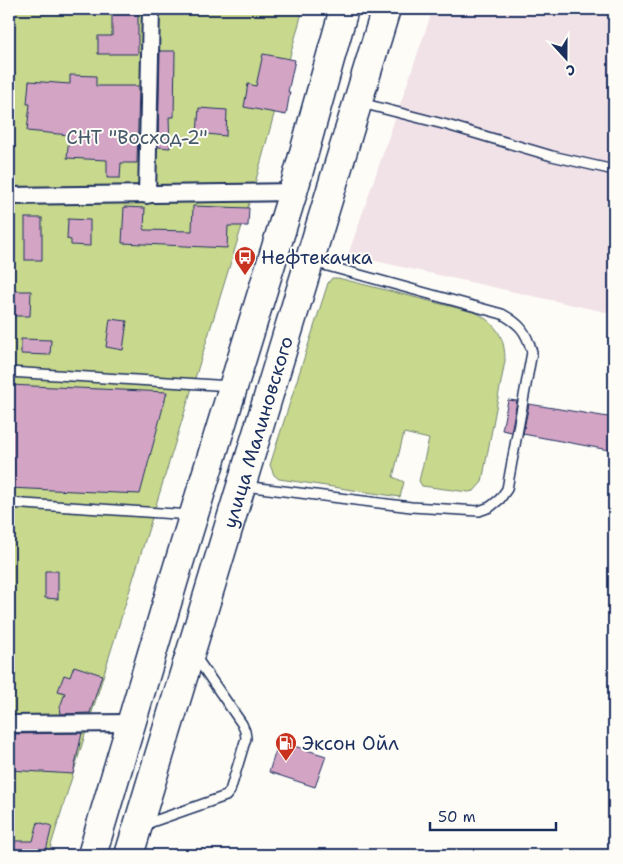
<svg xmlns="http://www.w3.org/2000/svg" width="623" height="864" font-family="'Shantell Sans',sans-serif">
<rect width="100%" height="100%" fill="#fdfcf7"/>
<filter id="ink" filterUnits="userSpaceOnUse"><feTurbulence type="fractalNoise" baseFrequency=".02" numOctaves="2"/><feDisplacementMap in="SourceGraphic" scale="10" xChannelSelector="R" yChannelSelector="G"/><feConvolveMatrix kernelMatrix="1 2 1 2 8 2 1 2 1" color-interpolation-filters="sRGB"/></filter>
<g filter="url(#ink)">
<path fill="#f1e2e8" d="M433,9H576L614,15V314L348,255Z"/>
<g fill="#c8d88c" stroke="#728475">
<path d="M9,9H303L254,187L48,855H9Z"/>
<path d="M332,278H338L477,313C497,325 505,337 505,361L482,482L474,491L468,492L422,486L419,481L429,439L404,433L393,477L404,482L400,497L279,479L274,475L270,465L328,283Z"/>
</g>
<g fill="#d4a4c4" stroke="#1b2f5e">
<path d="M112,9H138V54H98V36H112Z"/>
<path d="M160,51H175L174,117H169L170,148L158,147Z"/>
<path d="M263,54L295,60L288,92H290L286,115L244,107L248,84L256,86Z"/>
<path d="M70,75L96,76V86H139L137,163H121L120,178H107V160L67,158L69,135L27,131L30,104H27L29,81L70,84Z"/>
<path d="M199,108L227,110L226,136L197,133Z"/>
<path d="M193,206L249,208L248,226H228L227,248L122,243L124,207L145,208L144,230L192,231Z"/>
<rect x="25" y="218" width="17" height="42"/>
<path d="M68,219L90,220V246L71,245V240L67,239Z"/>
<path d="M13,291H31L30,316H12Z"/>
<path d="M110,319L127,321L123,350L106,347Z"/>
<path d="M21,339L51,340L50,355L21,354Z"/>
<path d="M9,385L167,392L140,494L9,488Z"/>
<path d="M508,400L517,401L511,432L502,430Z"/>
<path d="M529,404L614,418V451L523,434Z"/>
<path d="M45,571H58V599L45,598Z"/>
<path d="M74,666L102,675L90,713L61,714L60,707L65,693L58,691L64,675L70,677Z"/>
<path d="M82,733L73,774L9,770V734Z"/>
<path d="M294,746L326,756L315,787L269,772L277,747L292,752Z"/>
<path d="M38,822L52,826L45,855H9V841H33Z"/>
</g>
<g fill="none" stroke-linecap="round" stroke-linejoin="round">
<g stroke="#1b2f5e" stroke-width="12">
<g id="lane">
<path d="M361,103L447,125L552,156L614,170"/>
<path d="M9,372L231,386"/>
<path d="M244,486L411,507L479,511L490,507L500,499L507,489L532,352C526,331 520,324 502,314L313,262"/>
<path d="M9,503L191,515"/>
<path d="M143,825L226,796L230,791L246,738L245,731L242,724L195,656"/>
</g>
</g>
<g stroke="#1b2f5e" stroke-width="20">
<g id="street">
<path d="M147,195L151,9"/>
<path d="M9,196L293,192"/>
<path d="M9,724L132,723"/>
</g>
</g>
<g stroke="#1b2f5e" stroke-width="31">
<g id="highway">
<path d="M92,855L175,576L293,192L344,9"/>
<path id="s1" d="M129,855L386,9"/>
</g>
</g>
<use href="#lane" stroke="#fdfcf7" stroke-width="9"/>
<use href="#street" stroke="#fdfcf7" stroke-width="16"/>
<use href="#highway" stroke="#fdfcf7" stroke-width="28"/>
</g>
</g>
<defs>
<g id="bus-pin" transform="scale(1.125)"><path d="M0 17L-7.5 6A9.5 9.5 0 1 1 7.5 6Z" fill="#c8321e" stroke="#fdfcf7"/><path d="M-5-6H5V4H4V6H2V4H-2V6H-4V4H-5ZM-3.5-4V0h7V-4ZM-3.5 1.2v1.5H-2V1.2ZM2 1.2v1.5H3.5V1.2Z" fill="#fff"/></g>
<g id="fuel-pin" transform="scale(1.125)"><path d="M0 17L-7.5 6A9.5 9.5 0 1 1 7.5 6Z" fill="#c8321e" stroke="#fdfcf7"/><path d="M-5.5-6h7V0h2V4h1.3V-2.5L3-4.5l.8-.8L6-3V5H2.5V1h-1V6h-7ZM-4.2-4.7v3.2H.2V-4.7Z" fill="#fff"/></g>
</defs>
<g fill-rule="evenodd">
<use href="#bus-pin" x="245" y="257"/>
<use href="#fuel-pin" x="286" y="743"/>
</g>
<g text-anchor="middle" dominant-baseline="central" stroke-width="4" stroke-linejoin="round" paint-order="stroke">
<g font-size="19" fill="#46596a" stroke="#fdfcf7">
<text x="137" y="137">СНТ "Восход-2"</text>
</g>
<g font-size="19" fill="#1b2f5e" stroke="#fdfcf7" text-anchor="start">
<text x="261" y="257">Нефтекачка</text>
<text x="302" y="743">Эксон Ойл</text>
</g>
<g font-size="19" fill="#1b2f5e" stroke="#fdfcf7">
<text stroke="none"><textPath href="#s1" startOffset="442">улица Малиновского</textPath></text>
</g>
</g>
<rect width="623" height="864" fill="none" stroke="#fdfcf7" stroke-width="30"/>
<rect x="15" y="15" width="593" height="834" fill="none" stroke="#1b2f5e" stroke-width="2" filter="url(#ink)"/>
<g transform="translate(566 58) rotate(159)" stroke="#fdfcf7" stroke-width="4" paint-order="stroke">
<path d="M0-4L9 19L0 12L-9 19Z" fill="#1b2f5e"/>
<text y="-8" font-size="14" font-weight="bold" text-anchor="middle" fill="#1b2f5e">С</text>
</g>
<path d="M430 822v8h126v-8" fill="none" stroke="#1b2f5e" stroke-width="2.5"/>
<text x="438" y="822" font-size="15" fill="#1b2f5e" stroke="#fdfcf7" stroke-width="4" paint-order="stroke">50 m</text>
</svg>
